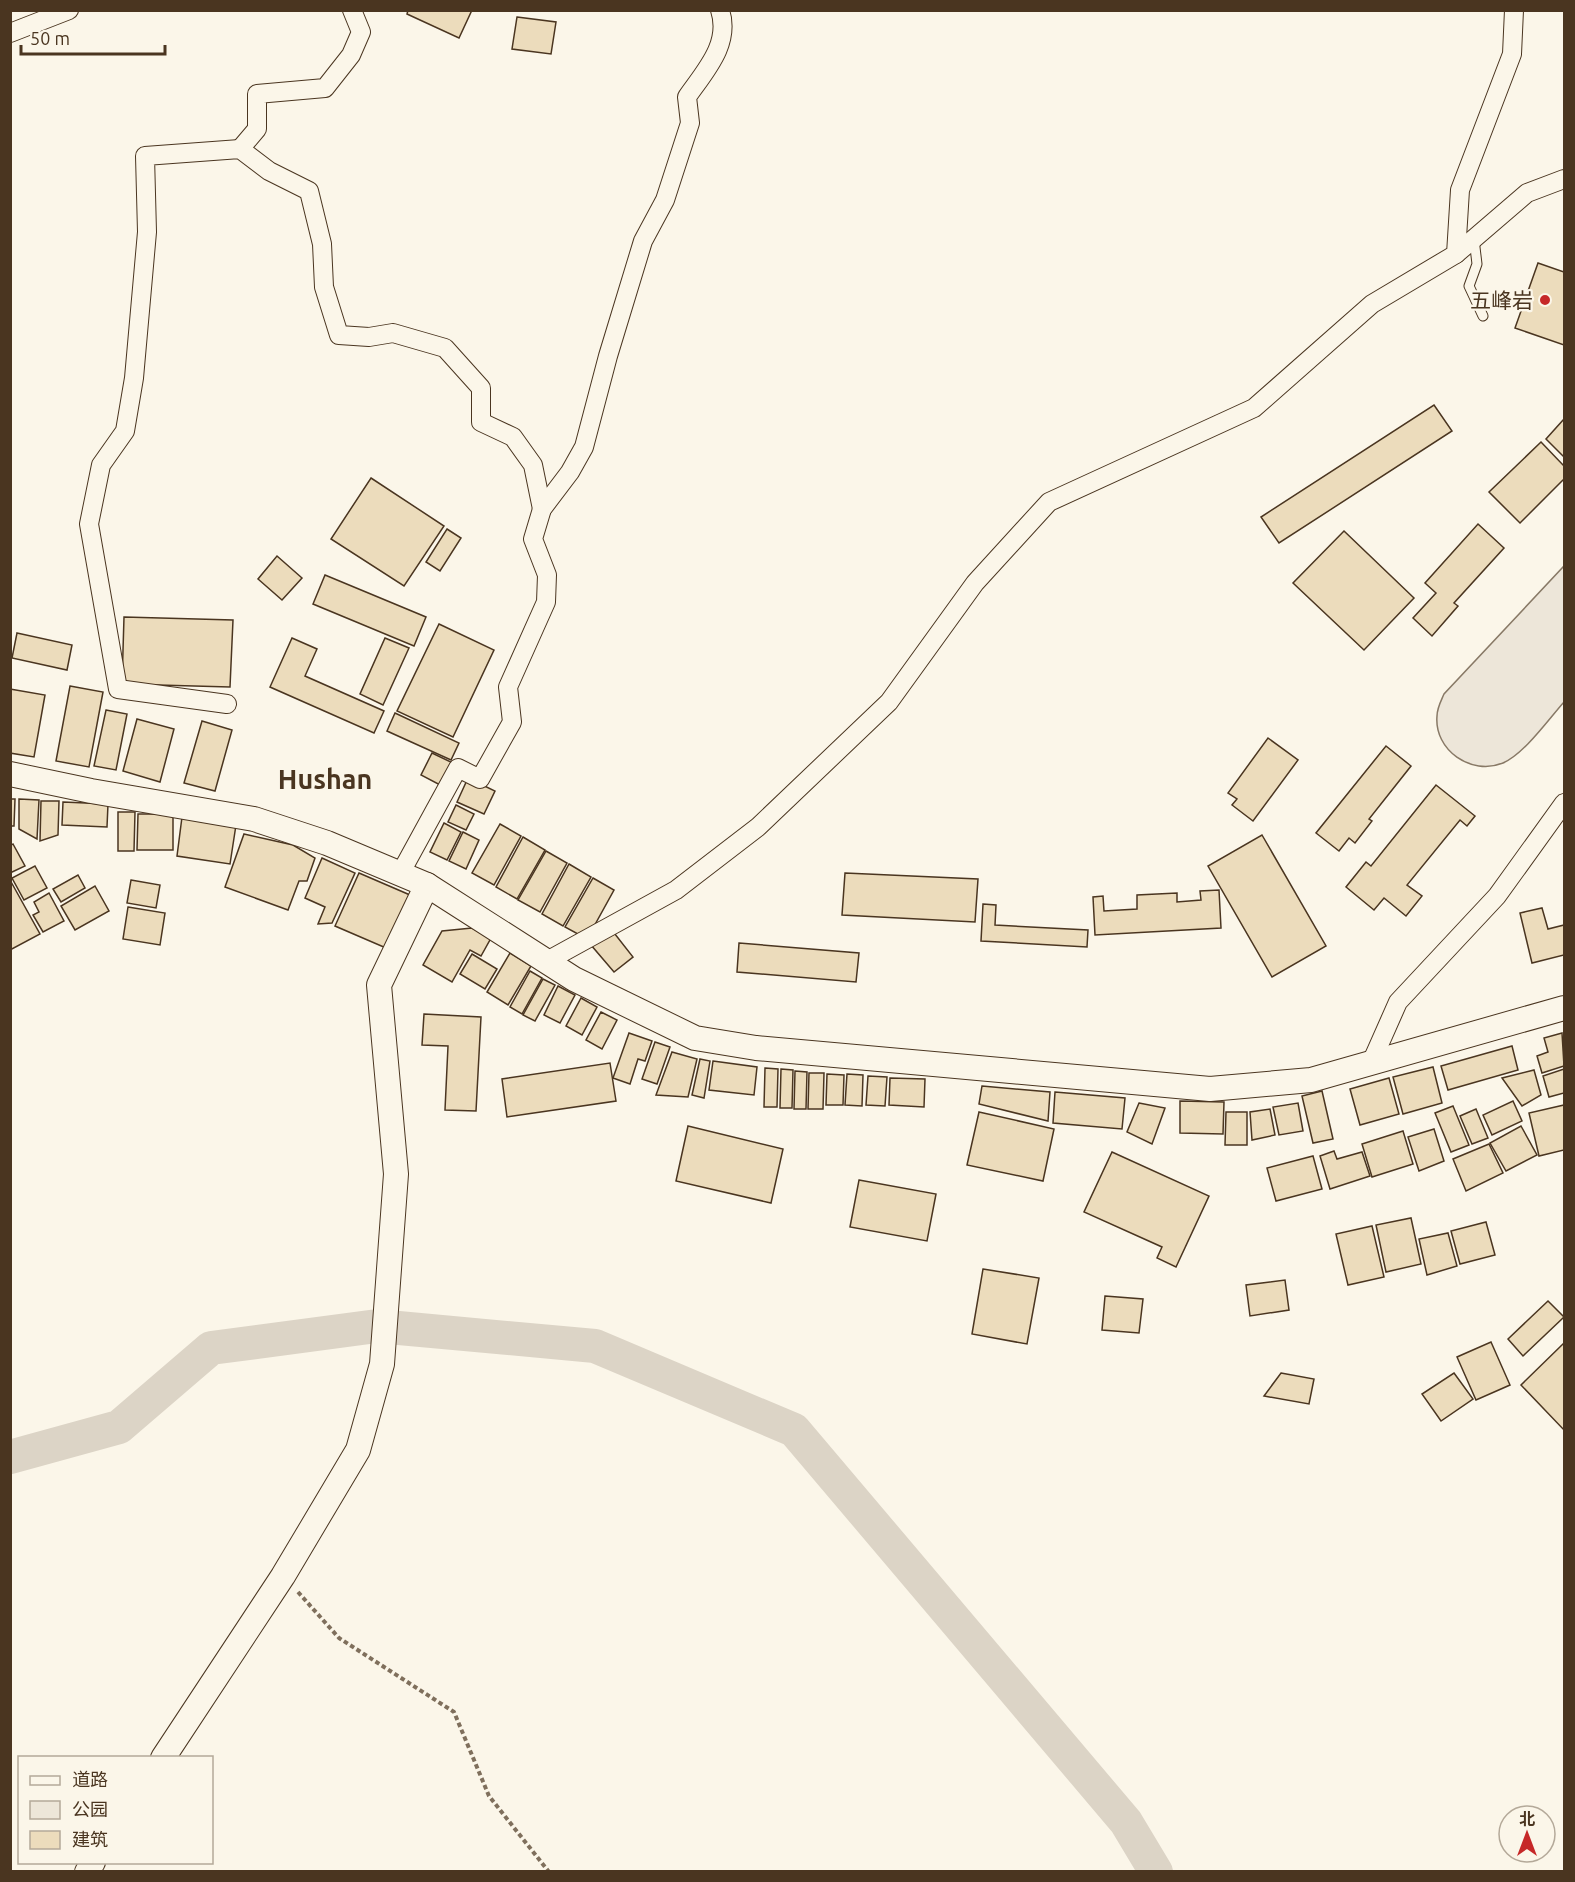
<svg xmlns="http://www.w3.org/2000/svg" width="1575" height="1882" font-family="Ubuntu,'Noto Sans SC',sans-serif">
<rect width="100%" height="100%" fill="#fbf6e9"/>
<path fill="#ede6d9" stroke="#887966" stroke-width="1.5" d="M1564,566V702C1548,720 1524,754 1503,763C1471,776 1434,750 1437,716C1437,708 1441,701 1444,694Z"/>
<g fill="none" stroke-linecap="round" stroke-linejoin="round">
<path stroke="#dcd4c6" stroke-width="34" d="M10,1457L119,1427L211,1348L377,1326L595,1346L794,1430L1126,1822L1156,1872"/>
</g>
<g fill="#ecdcbc" stroke="#4a3520" stroke-width="1.5">
<path d="M408,10H472L459,38L407,14Z"/>
<path d="M517,17L556,22L551,54L512,49Z"/>
<path d="M1538,263L1564,272V345L1515,328Z"/>
<path d="M1434,405L1452,431L1279,543L1261,517Z"/>
<path d="M1564,419V457L1546,439Z"/>
<path d="M1541,442L1564,466V479L1520,523L1489,492Z"/>
<path d="M371,478L444,526L404,586L331,539Z"/>
<path d="M1478,524L1504,548L1454,603L1458,606L1432,636L1413,618L1436,593L1425,583Z"/>
<path d="M447,529L461,538L440,571L426,562Z"/>
<path d="M1344,531L1414,598L1364,650L1293,583Z"/>
<path d="M277,556L302,578L282,600L258,579Z"/>
<path d="M325,575L426,617L414,646L313,604Z"/>
<path d="M124,617L233,620L230,687L122,684Z"/>
<path d="M439,624L494,650L453,737L397,711Z"/>
<path d="M17,633L72,645L67,670L12,658Z"/>
<path d="M292,638L317,649L305,676L384,711L374,733L270,687Z"/>
<path d="M385,638L409,648L383,705L360,694Z"/>
<path d="M70,686L103,692L89,767L56,761Z"/>
<path d="M10,689L45,695L34,757L10,753Z"/>
<path d="M106,710L127,714L116,770L94,766Z"/>
<path d="M395,713L459,743L451,760L387,731Z"/>
<path d="M137,719L174,729L160,782L123,771Z"/>
<path d="M202,721L232,730L215,791L184,783Z"/>
<path d="M1268,738L1298,760L1253,821L1232,805L1237,799L1228,793Z"/>
<path d="M1386,746L1411,766L1369,819L1372,821L1355,843L1349,838L1339,851L1316,833Z"/>
<path d="M432,753L453,763L442,786L421,775Z"/>
<path d="M468,778L495,791L484,814L457,802Z"/>
<path d="M1436,785L1475,816L1467,826L1460,820L1407,885L1422,896L1406,916L1384,898L1374,910L1346,887L1366,862L1371,866Z"/>
<path d="M10,799H15L14,826H10Z"/>
<path d="M19,799L39,800L37,839L19,829Z"/>
<path d="M41,801H59L58,835L40,841Z"/>
<path d="M63,802L108,804L107,827L62,825Z"/>
<path d="M456,805L474,814L466,830L448,822Z"/>
<path d="M118,812H135L134,851H118Z"/>
<path d="M138,814H173V850H137Z"/>
<path d="M182,817L236,825L230,864L177,856Z"/>
<path d="M444,823L461,832L447,860L430,852Z"/>
<path d="M500,824L521,836L494,885L472,873Z"/>
<path d="M463,832L479,840L466,869L449,861Z"/>
<path d="M244,834L293,845L315,858L307,881H299L288,910L225,887Z"/>
<path d="M1262,835L1326,946L1272,977L1208,866Z"/>
<path d="M523,837L545,850L517,899L496,887Z"/>
<path d="M13,844L25,866L10,873V846Z"/>
<path d="M546,851L567,863L540,912L518,900Z"/>
<path d="M322,858L355,873L332,923L318,924L325,907L305,898Z"/>
<path d="M569,864L591,877L563,926L542,914Z"/>
<path d="M35,866L47,888L24,900L12,878Z"/>
<path d="M359,873L410,895L386,948L335,926Z"/>
<path d="M845,873L978,879L975,922L842,915Z"/>
<path d="M78,875L85,888L61,902L53,889Z"/>
<path d="M593,878L614,890L587,939L565,927Z"/>
<path d="M10,880L40,934L10,950Z"/>
<path d="M131,880L160,885L156,908L127,903Z"/>
<path d="M95,886L109,911L75,930L61,906Z"/>
<path d="M1219,890L1221,928L1095,935L1093,897L1103,896L1104,911L1137,909V895L1177,893V902L1201,900L1200,891Z"/>
<path d="M49,893L64,921L43,932L33,915L39,912L34,902Z"/>
<path d="M983,904L996,905L995,925L1088,930L1087,947L981,941Z"/>
<path d="M128,907L165,913L160,945L123,939Z"/>
<path d="M1542,908L1548,929L1564,925V955L1532,963L1520,913Z"/>
<path d="M472,928L491,938L481,956L470,950L452,982L423,965L442,931Z"/>
<path d="M611,929L633,957L614,972L591,945Z"/>
<path d="M739,943L859,953L856,982L737,972Z"/>
<path d="M510,953L531,966L508,1005L487,992Z"/>
<path d="M472,954L497,969L485,989L460,974Z"/>
<path d="M530,971L542,978L522,1014L510,1007Z"/>
<path d="M543,979L555,985L535,1021L523,1015Z"/>
<path d="M558,986L575,995L560,1023L544,1015Z"/>
<path d="M581,998L597,1007L582,1035L566,1026Z"/>
<path d="M601,1012L617,1020L602,1049L586,1040Z"/>
<path d="M424,1014L481,1017L476,1111L445,1110L448,1046L422,1045Z"/>
<path d="M629,1033L652,1041L645,1061L638,1059L630,1084L613,1078Z"/>
<path d="M1562,1033L1564,1066L1542,1073L1537,1056L1548,1052L1544,1038Z"/>
<path d="M655,1042L670,1047L657,1084L642,1079Z"/>
<path d="M1512,1046L1518,1070L1448,1090L1441,1066Z"/>
<path d="M672,1052L697,1059L688,1097L656,1095Z"/>
<path d="M700,1059L710,1061L704,1098L692,1095Z"/>
<path d="M713,1061L757,1067L754,1095L709,1090Z"/>
<path d="M610,1063L616,1101L507,1117L502,1079Z"/>
<path d="M1433,1067L1442,1103L1403,1114L1393,1077Z"/>
<path d="M765,1068L778,1069L777,1107H764Z"/>
<path d="M781,1069L793,1070L792,1108H780Z"/>
<path d="M1564,1069V1093L1549,1097L1543,1076Z"/>
<path d="M1534,1070L1541,1095L1522,1106L1502,1078Z"/>
<path d="M795,1071L807,1072L806,1109H794Z"/>
<path d="M809,1073H824L823,1109H808Z"/>
<path d="M827,1074L844,1075L843,1105H826Z"/>
<path d="M847,1074L863,1075L862,1106L845,1105Z"/>
<path d="M868,1076L887,1077L885,1106L866,1105Z"/>
<path d="M890,1078L925,1079L924,1107L889,1105Z"/>
<path d="M1389,1078L1399,1114L1360,1125L1350,1089Z"/>
<path d="M982,1086L1050,1092L1048,1121L979,1104Z"/>
<path d="M1322,1091L1333,1139L1313,1143L1302,1096Z"/>
<path d="M1055,1092L1125,1098L1122,1129L1053,1123Z"/>
<path d="M1180,1101L1224,1102L1223,1134L1180,1133Z"/>
<path d="M1513,1101L1522,1121L1492,1135L1483,1115Z"/>
<path d="M1139,1103L1165,1108L1152,1144L1127,1132Z"/>
<path d="M1298,1103L1303,1131L1279,1135L1273,1107Z"/>
<path d="M1564,1105V1150L1539,1156L1529,1113Z"/>
<path d="M1453,1106L1469,1145L1451,1152L1435,1113Z"/>
<path d="M1270,1109L1275,1135L1252,1140L1250,1112Z"/>
<path d="M1476,1109L1488,1138L1472,1144L1460,1116Z"/>
<path d="M979,1112L1054,1129L1043,1181L967,1165Z"/>
<path d="M1226,1112H1247V1145H1225Z"/>
<path d="M688,1126L783,1149L771,1203L676,1181Z"/>
<path d="M1521,1126L1537,1155L1506,1171L1490,1143Z"/>
<path d="M1434,1129L1444,1161L1419,1171L1408,1137Z"/>
<path d="M1403,1131L1413,1164L1372,1177L1362,1144Z"/>
<path d="M1489,1144L1503,1173L1466,1191L1453,1159Z"/>
<path d="M1334,1151L1337,1159L1362,1152L1370,1176L1330,1189L1320,1156Z"/>
<path d="M1112,1152L1209,1196L1176,1267L1157,1258L1162,1247L1084,1212Z"/>
<path d="M1313,1156L1322,1189L1276,1201L1267,1168Z"/>
<path d="M859,1180L936,1194L927,1241L850,1227Z"/>
<path d="M1411,1218L1421,1264L1386,1272L1376,1225Z"/>
<path d="M1486,1222L1495,1255L1460,1264L1451,1231Z"/>
<path d="M1372,1226L1384,1277L1348,1285L1336,1234Z"/>
<path d="M1448,1233L1457,1266L1427,1275L1419,1239Z"/>
<path d="M983,1269L1039,1278L1027,1344L972,1334Z"/>
<path d="M1285,1280L1289,1310L1250,1316L1246,1285Z"/>
<path d="M1105,1296L1143,1299L1139,1333L1102,1330Z"/>
<path d="M1548,1301L1564,1317L1523,1356L1508,1339Z"/>
<path d="M1491,1342L1510,1385L1476,1400L1457,1357Z"/>
<path d="M1564,1343V1430L1521,1385Z"/>
<path d="M1281,1373L1314,1379L1309,1404L1264,1396Z"/>
<path d="M1454,1373L1473,1399L1441,1421L1422,1394Z"/>
</g>
<g fill="none" stroke-linecap="round" stroke-linejoin="round">
<g stroke="#4a3520" stroke-width="11">
<path id="lane" d="M1474,239L1477,264L1469,286L1483,316"/>
</g>
<g stroke="#4a3520" stroke-width="20">
<g id="street">
<path d="M10,33L69,10"/>
<path d="M240,149L257,129V94L325,88L351,55L361,32L352,10"/>
<path d="M1456,254L1527,193L1564,179"/>
<path d="M227,704L118,689L89,524L101,465L125,431L134,378L147,232L145,156L240,149L269,171L309,191L322,244L324,287L339,335L369,337L393,333L445,348L481,388V422L513,437L533,465L542,509"/>
<path d="M400,874L458,768L480,779L512,722L508,687L546,602L547,575L533,539L542,509L570,472L584,447L608,356L643,241L665,200L690,123L687,97C705,71 731,44 720,10"/>
<path d="M547,961L676,890L758,827L889,702L975,583L1049,502L1254,408L1372,304L1456,254L1460,190L1512,54L1514,10"/>
<path d="M1371,1063L1398,1002L1497,896L1564,803"/>
</g>
</g>
<g stroke="#4a3520" stroke-width="26">
<g id="secondary">
<path d="M10,774L91,791L254,819L327,843L427,885L574,979L695,1038L756,1048L1210,1089L1311,1080L1564,1008"/>
<path d="M163,1758L283,1576L358,1450L382,1364L396,1174L379,985L427,885"/>
<path d="M87,1872L93,1862"/>
</g>
</g>
<path stroke="#7f6f5c" stroke-width="4" stroke-dasharray="4.5 3" stroke-linecap="butt" d="M298,1592L339,1638L454,1712L489,1796L549,1872"/>
<use href="#lane" stroke="#fbf6e9" stroke-width="9"/>
<use href="#street" stroke="#fbf6e9" stroke-width="18"/>
<use href="#secondary" stroke="#fbf6e9" stroke-width="24"/>
</g>
<circle fill="#c62828" stroke="#fbf6e9" stroke-width="2" cx="1545" cy="300" r="6"/>
<g text-anchor="middle" dominant-baseline="central" stroke-width="4.5" stroke-linejoin="round" paint-order="stroke">
<g font-size="21" fill="#4a3520" stroke="#fbf6e9" text-anchor="end">
<text x="1533" y="300">五峰岩</text>
</g>
<g font-size="27" font-weight="bold" fill="#4a3520" stroke="#fbf6e9">
<text x="325" y="779">Hushan</text>
</g>
</g>
<rect width="1575" height="1882" fill="none" stroke="#4a3520" stroke-width="24"/>
<rect x="18" y="1756" width="195" height="108" fill="#fbf6e9" stroke="#b4a999" stroke-width="1.5"/>
<rect x="30" y="1776" width="30" height="9" fill="#fbf6e9" stroke="#b4a999" stroke-width="1.5"/>
<text x="72" y="1786" font-size="18" fill="#4a3520">道路</text>
<rect x="30" y="1801" width="30" height="18" fill="#ede6d9" stroke="#b4a999" stroke-width="1.5"/>
<text x="72" y="1816" font-size="18" fill="#4a3520">公园</text>
<rect x="30" y="1831" width="30" height="18" fill="#ecdcbc" stroke="#b4a999" stroke-width="1.5"/>
<text x="72" y="1846" font-size="18" fill="#4a3520">建筑</text>
<g transform="translate(1527 1834)"><circle r="28" fill="#fbf6e9" stroke="#b4a999" stroke-width="1.5"/>
<path d="M0-4.5L10 22L0 15L-10 22Z" fill="#c62828"/>
<text y="-9" font-size="16" font-weight="bold" text-anchor="middle" fill="#4a3520">北</text>
</g>
<path d="M21 45v9h144v-9" fill="none" stroke="#4a3520" stroke-width="3"/>
<text x="30" y="45" font-size="18" fill="#4a3520" stroke="#fbf6e9" stroke-width="4.5" paint-order="stroke">50 m</text>
</svg>
